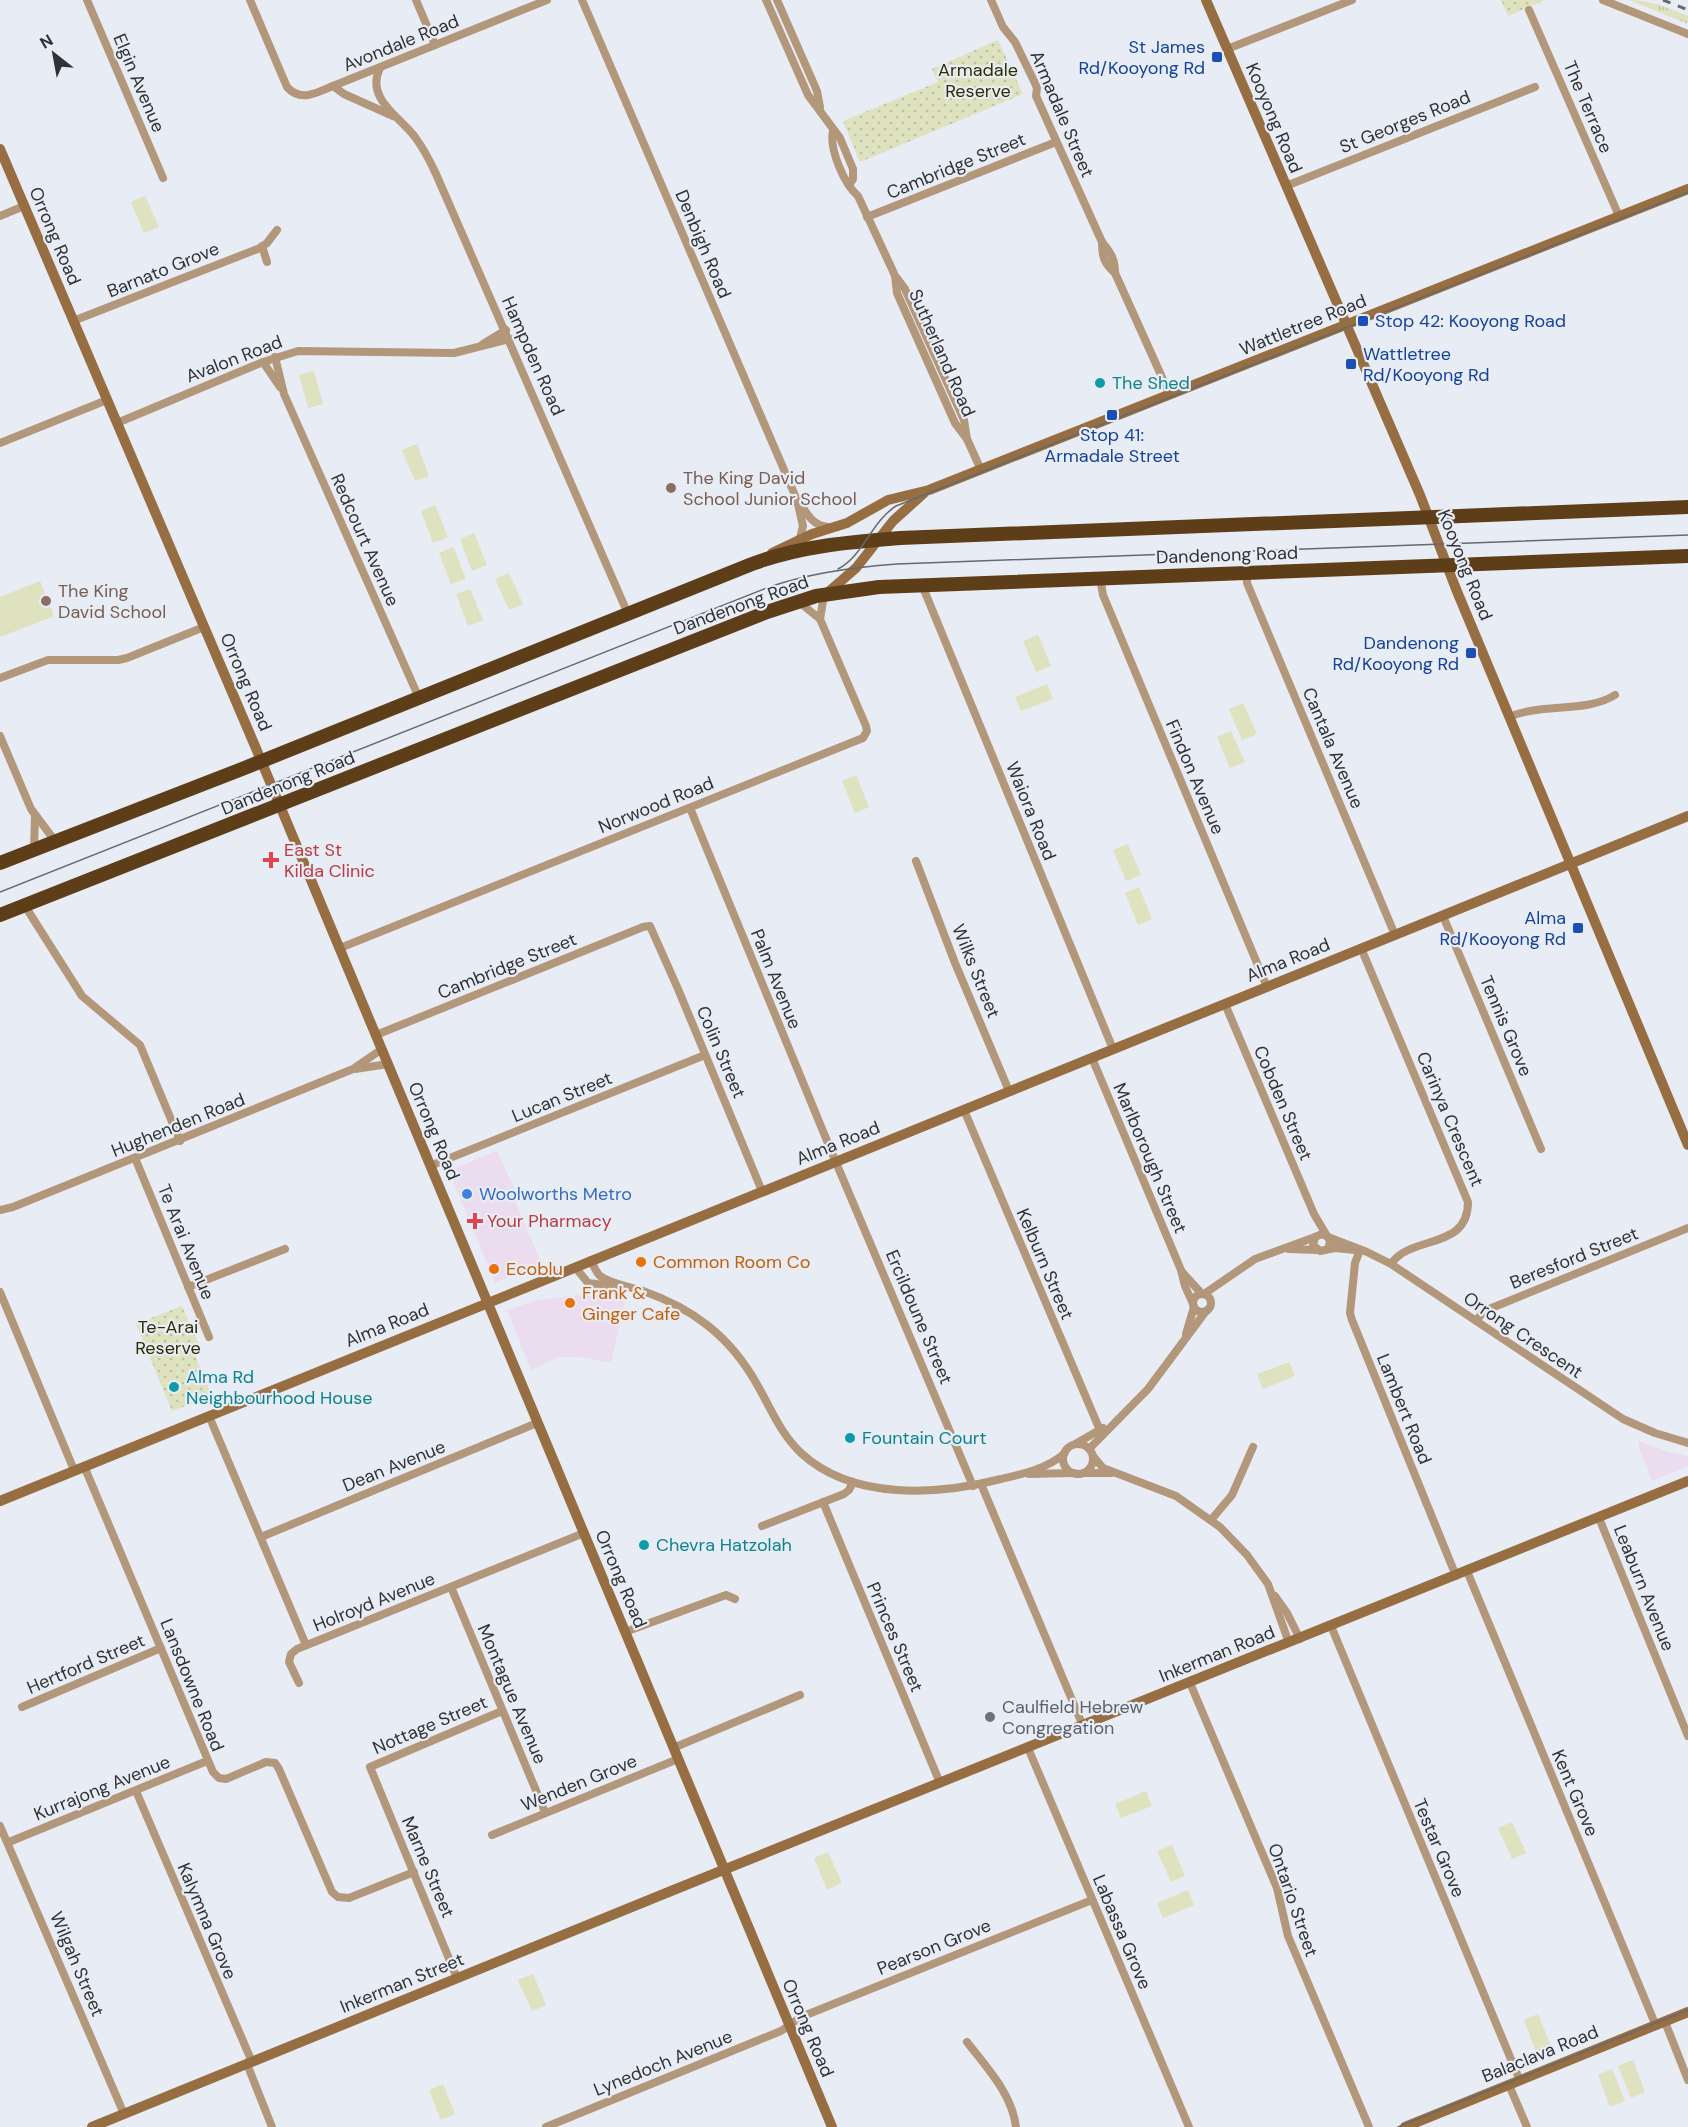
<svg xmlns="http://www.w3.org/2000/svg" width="1688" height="2127" font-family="'DM Sans',sans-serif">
<defs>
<pattern id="grass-tufts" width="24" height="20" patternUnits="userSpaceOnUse" patternTransform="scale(1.5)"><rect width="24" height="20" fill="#dee2bf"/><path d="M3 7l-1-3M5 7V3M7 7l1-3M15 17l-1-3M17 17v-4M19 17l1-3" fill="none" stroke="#bfc2a5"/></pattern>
<pattern id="park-dots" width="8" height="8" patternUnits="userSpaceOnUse" patternTransform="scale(1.5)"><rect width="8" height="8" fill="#dee2bf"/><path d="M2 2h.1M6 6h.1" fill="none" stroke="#bfc2a5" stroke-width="1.8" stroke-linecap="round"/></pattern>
</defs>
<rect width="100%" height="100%" fill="#e8ecf4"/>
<g fill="#ebdcef">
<path d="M497,1151L518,1197L514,1199L542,1264L495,1283L449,1171Z"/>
<path d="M577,1295L625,1300L611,1363L580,1357H559L531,1370L507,1310L538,1300Z"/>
<path d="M1639,1441L1665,1451L1688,1456V1466L1652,1481L1638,1445Z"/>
</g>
<path fill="url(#grass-tufts)" d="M1629,0C1650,0 1669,8 1688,16V24Z"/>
<g fill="url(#park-dots)">
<path d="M1501,0H1545L1508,16Z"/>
<path d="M998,40L1023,94L860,162L843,121L938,82L932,69Z"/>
<path d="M182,1306L199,1345L192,1349L212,1396L172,1411L136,1324Z"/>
</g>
<g fill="#dee2bf">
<path d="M145,196L159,227L144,233L131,202Z"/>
<path d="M314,371L323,404L308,408L299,375Z"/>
<path d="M417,444L429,476L415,481L402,450Z"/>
<path d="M435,505L448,537L433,543L421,511Z"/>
<path d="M474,533L487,565L472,571L460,539Z"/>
<path d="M453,547L466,579L451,584L439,553Z"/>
<path d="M509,573L523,604L509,610L495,579Z"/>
<path d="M40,581L54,616L0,637V597Z"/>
<path d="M470,589L483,620L468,626L456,594Z"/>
<path d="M1038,635L1051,666L1036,672L1023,641Z"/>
<path d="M1047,684L1053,699L1021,711L1015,697Z"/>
<path d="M1243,703L1257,734L1242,740L1229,709Z"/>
<path d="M1231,731L1245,762L1230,768L1217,737Z"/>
<path d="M856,775L869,807L855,813L842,781Z"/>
<path d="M1128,844L1141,875L1126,881L1113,850Z"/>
<path d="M1139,887L1152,919L1138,925L1125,893Z"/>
<path d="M1289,1362L1295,1376L1263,1389L1257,1374Z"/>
<path d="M1146,1791L1152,1806L1121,1818L1115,1804Z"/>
<path d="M1512,1822L1526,1853L1512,1859L1498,1828Z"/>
<path d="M1172,1845L1185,1876L1171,1882L1157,1851Z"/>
<path d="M828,1852L842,1883L827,1890L814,1858Z"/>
<path d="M1188,1890L1194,1905L1163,1918L1157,1903Z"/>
<path d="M533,1974L546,2005L532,2011L518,1980Z"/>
<path d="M1538,2014L1551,2046L1536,2052L1524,2020Z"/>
<path d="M1633,2060L1645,2092L1631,2098L1618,2066Z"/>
<path d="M1612,2069L1625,2101L1610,2107L1598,2075Z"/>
<path d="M443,2084L455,2114L441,2120L429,2090Z"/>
</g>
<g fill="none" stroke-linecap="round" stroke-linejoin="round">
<g stroke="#b3977b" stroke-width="8">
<path d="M87,0L163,178"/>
<path d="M250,0L287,87C301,103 318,92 333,86L547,0"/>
<path d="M416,0L435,45"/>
<path d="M582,0L797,500L803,526L800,538"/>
<path d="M766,0L808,95L840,138L853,169V179L849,185"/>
<path d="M777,0L817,91L820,107"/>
<path d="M991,0L1003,27L1015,42L1034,81L1037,88L1036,96L1102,242C1111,253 1115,259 1115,273L1170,395"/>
<path d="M1603,0L1688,34"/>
<path d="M1529,10L1619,216"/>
<path d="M1227,49L1352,0"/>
<path d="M380,68C365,98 399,116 415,137C423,148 430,161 436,174L628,614"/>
<path d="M333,86L344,94L393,116"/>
<path d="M833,131C829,149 844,184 858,196L892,269L895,276L897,293L955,423L967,439"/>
<path d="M1286,186L1535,87"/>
<path d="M0,216L24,206"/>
<path d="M867,217L1056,142"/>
<path d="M1102,242C1102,257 1104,263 1115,273"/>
<path d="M262,246L267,262"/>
<path d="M896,277L905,289L964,420L967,439L981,470"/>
<path d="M73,321L260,248L267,243L277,230"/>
<path d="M483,344L506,330"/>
<path d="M275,357L284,394L419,698"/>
<path d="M263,362L280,387"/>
<path d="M117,423L263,362L298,351L454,353L510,339"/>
<path d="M0,443L107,400"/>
<path d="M800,503C807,514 813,526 828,527"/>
<path d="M1247,572V583L1395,935"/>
<path d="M1100,578L1103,595L1267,987"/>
<path d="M922,585L1113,1049"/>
<path d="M820,619L824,595"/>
<path d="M0,678L48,660H118L127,658L204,627"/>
<path d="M1509,717C1541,703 1587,713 1615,695"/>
<path d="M0,736L31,809L55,841"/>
<path d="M690,808L832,1153L973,1486"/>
<path d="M34,850L35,815"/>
<path d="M916,861L955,963L1009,1091"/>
<path d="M25,906L82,996L140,1045L180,1141"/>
<path d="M1443,916L1541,1149"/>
<path d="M340,948L863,738L867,731L866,726L820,619L799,602"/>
<path d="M1361,948L1468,1202C1468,1251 1411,1234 1391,1264"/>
<path d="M1225,1004L1314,1214L1327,1236"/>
<path d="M376,1035L643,927L650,926L678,989L762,1191"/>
<path d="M1092,1058L1181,1270L1185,1286L1193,1304"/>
<path d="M355,1069L388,1064"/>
<path d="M964,1110L1102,1435"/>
<path d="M135,1158L209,1337"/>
<path d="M430,1166L705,1055"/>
<path d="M0,1210L13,1207L353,1069L382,1049"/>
<path d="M1328,1237L1367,1252L1391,1264L1623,1419L1655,1433L1688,1443"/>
<path d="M1288,1249L1317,1250"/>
<path d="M1328,1249L1330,1242L1328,1237L1322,1234L1315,1237L1313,1245L1320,1251L1335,1248L1355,1250"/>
<path d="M1360,1250L1355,1263L1350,1313L1352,1320L1456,1576"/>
<path d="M591,1260C593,1265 596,1272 600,1276C611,1284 630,1287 643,1291C666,1299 688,1310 707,1325C729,1342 746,1364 759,1388C772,1411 781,1434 801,1453C853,1501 938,1495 1001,1479C1023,1474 1046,1469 1064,1454"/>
<path d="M575,1267L588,1283L621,1287"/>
<path d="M1182,1272L1202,1294"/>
<path d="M188,1287L285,1249"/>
<path d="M0,1292L74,1470"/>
<circle cx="1202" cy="1303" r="9"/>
<path d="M1204,1294L1255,1259L1315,1237"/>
<path d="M1476,1321L1484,1311L1494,1307L1688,1228"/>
<path d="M1186,1334L1194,1307"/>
<path d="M209,1416L306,1645"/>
<path d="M1077,1443L1103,1428"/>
<circle cx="1078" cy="1459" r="15"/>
<path d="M1090,1448L1148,1389L1206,1311"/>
<path d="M1093,1456L1103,1468L1176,1496L1220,1527L1247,1555L1268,1584L1289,1643"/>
<path d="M84,1466L213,1772L219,1778L226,1779L266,1762L275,1763L279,1769L332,1892L338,1897L349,1898L414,1872"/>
<path d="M1084,1473H1111"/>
<path d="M1029,1474L1074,1473"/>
<path d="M981,1484L1083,1726"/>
<path d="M823,1502L940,1783"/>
<path d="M1599,1518L1688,1736"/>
<path d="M1211,1520L1232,1495L1253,1447"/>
<path d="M762,1526L844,1494L849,1490L853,1482"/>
<path d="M261,1537L537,1423"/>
<path d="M1467,1571L1656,2026"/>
<path d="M451,1587L545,1812"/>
<path d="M1275,1596L1287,1613L1300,1639"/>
<path d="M1331,1626L1520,2081"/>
<path d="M625,1632L726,1595L735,1599"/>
<path d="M299,1683L289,1662L291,1654L297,1649L584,1533"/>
<path d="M1190,1683L1277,1888L1288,1936L1369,2127"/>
<path d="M22,1707L161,1648"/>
<path d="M673,1748L800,1695"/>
<path d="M1028,1748L1189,2127"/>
<path d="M136,1791L252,2062"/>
<path d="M0,1826L124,2114"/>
<path d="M492,1835L678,1759"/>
<path d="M9,1842L207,1761"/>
<path d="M457,1978L370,1767L502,1711"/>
<path d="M1665,2022L1688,2080"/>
<path d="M967,2042C987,2068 1012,2094 1016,2127"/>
<path d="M247,2064L272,2127"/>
<path d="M1509,2085L1527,2127"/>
<path d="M546,2127L781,2031L801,2017L1092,1900"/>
</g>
<g stroke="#966e42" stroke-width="10">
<path d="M1206,0L1420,495L1456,589L1688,1145"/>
<path d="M0,149L255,746L832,2127"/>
<path d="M772,553L812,534L847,523L888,500L929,490L1688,189"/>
<path d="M826,594L856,568L893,521L924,493"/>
<path d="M0,1501L1688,816"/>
<path d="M92,2127L676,1889L1688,1481"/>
<path d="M1405,2127L1688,2012"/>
</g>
<g stroke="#5e3e18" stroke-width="14">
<path d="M0,863L242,769L752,564C800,546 850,542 900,538L1688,507"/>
<path d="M0,915L767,612L816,596L879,587L1688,556"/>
</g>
<g stroke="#66696d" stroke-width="1.5">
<path d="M838,569C864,555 871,522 896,506L1688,192"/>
<path d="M0,892L769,587C810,573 854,567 897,564L1688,535"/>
<path d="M1398,2127L1688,2010"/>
</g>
<path stroke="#66696d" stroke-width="3" stroke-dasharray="8 8" stroke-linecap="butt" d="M1663,0L1688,10"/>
</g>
<g fill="#1a4fb4" stroke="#e8ecf4" stroke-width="2">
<rect x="1211" y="51" width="12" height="12" rx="3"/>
<rect x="1357" y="315" width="12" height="12" rx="3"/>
<rect x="1345" y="358" width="12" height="12" rx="3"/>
<rect x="1106" y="409" width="12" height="12" rx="3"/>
<rect x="1465" y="647" width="12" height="12" rx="3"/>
<rect x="1572" y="922" width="12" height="12" rx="3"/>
</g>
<g fill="#0f9aa8" stroke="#e8ecf4" stroke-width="2">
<circle cx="1100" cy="383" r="6"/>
<circle cx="174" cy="1387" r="6"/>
<circle cx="850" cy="1438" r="6"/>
<circle cx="644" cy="1545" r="6"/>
</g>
<g fill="#8d6e63" stroke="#e8ecf4" stroke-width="2">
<circle cx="671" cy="488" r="6"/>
<circle cx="46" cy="601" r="6"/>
</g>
<g fill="#e0444e" stroke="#e8ecf4" stroke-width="2">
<path d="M268 851h6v6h6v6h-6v6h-6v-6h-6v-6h6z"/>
<path d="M472 1212h6v6h6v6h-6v6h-6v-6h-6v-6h6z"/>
</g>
<circle fill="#3f7fe0" stroke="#e8ecf4" stroke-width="2" cx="467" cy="1194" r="6"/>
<g fill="#e8710a" stroke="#e8ecf4" stroke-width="2">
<circle cx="641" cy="1262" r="6"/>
<circle cx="494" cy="1269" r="6"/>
<circle cx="570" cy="1303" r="6"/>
</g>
<circle fill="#6b7280" stroke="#e8ecf4" stroke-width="2" cx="990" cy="1717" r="6"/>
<g text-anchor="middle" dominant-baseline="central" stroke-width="4.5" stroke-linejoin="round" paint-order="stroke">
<g font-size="18" fill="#303235" stroke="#e8ecf4">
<text transform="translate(401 43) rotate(-22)">Avondale Road</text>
<text transform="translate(139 83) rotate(67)">Elgin Avenue</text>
<text transform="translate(1588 107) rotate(67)">The Terrace</text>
<text transform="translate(1062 114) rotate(67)">Armadale Street</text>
<text transform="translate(1274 118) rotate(67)">Kooyong Road</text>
<text transform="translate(1405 122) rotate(-22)">St Georges Road</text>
<text transform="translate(956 166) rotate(-22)">Cambridge Street</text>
<text transform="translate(55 236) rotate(67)">Orrong Road</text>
<text transform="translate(703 244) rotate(67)">Denbigh Road</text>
<text transform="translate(163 270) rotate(-22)">Barnato Grove</text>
<text transform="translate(1303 325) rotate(-22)">Wattletree Road</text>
<text transform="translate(942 353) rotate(66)">Sutherland Road</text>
<text transform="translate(533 356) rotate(66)">Hampden Road</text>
<text transform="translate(234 359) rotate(-21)">Avalon Road</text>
<text transform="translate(365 540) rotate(66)">Redcourt Avenue</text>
<text transform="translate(1227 555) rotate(-2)">Dandenong Road</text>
<text transform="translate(1465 565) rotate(68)">Kooyong Road</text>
<text transform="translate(741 605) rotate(-20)">Dandenong Road</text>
<text transform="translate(246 682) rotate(67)">Orrong Road</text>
<text transform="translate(1333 748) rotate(67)">Cantala Avenue</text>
<text transform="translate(1195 777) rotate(67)">Findon Avenue</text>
<text transform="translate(288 783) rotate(-22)">Dandenong Road</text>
<text transform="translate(656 805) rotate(-22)">Norwood Road</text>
<text transform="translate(1031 811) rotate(68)">Waiora Road</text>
<text transform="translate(1288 960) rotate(-22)">Alma Road</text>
<text transform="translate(507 966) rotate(-22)">Cambridge Street</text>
<text transform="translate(976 971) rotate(68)">Wilks Street</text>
<text transform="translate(776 979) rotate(68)">Palm Avenue</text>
<text transform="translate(1506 1026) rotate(67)">Tennis Grove</text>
<text transform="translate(721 1052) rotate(67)">Colin Street</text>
<text transform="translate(562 1097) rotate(-22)">Lucan Street</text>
<text transform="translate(1283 1103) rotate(67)">Cobden Street</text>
<text transform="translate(1450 1119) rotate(67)">Carinya Crescent</text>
<text transform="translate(178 1125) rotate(-22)">Hughenden Road</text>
<text transform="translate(434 1131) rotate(67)">Orrong Road</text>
<text transform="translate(838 1143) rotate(-22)">Alma Road</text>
<text transform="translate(1150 1158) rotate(67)">Marlborough Street</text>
<text transform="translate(186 1242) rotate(68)">Te Arai Avenue</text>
<text transform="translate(1574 1258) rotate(-22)">Beresford Street</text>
<text transform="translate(1045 1264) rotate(67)">Kelburn Street</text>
<text transform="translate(919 1317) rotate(67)">Ercildoune Street</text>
<text transform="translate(387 1325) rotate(-22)">Alma Road</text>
<text transform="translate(1523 1335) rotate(34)">Orrong Crescent</text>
<text transform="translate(1404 1409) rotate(68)">Lambert Road</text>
<text transform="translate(394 1466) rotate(-22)">Dean Avenue</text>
<text transform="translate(621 1579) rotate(67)">Orrong Road</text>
<text transform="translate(1644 1588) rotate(68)">Leaburn Avenue</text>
<text transform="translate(374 1602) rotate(-22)">Holroyd Avenue</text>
<text transform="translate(895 1637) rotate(67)">Princes Street</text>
<text transform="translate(1217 1654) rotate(-22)">Inkerman Road</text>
<text transform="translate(86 1664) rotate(-23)">Hertford Street</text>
<text transform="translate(192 1685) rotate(68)">Lansdowne Road</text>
<text transform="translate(512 1694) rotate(67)">Montague Avenue</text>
<text transform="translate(430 1725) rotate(-23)">Nottage Street</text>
<text transform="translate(579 1783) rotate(-22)">Wenden Grove</text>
<text transform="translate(102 1788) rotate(-22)">Kurrajong Avenue</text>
<text transform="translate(1575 1793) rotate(67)">Kent Grove</text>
<text transform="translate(1439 1848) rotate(67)">Testar Grove</text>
<text transform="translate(428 1867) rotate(67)">Marne Street</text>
<text transform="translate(1293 1900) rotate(71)">Ontario Street</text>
<text transform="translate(207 1921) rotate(67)">Kalymna Grove</text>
<text transform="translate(1122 1932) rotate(67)">Labassa Grove</text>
<text transform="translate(934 1947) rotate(-22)">Pearson Grove</text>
<text transform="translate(77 1964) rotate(67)">Wilgah Street</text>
<text transform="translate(402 1983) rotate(-22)">Inkerman Street</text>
<text transform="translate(808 2028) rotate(67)">Orrong Road</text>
<text transform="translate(1540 2054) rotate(-22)">Balaclava Road</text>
<text transform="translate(663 2063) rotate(-22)">Lynedoch Avenue</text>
</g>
<g font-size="18" fill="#164399" stroke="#e8ecf4" text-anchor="end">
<text x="1205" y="47">St James<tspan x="1205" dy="21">Rd/Kooyong Rd</tspan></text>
<text x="1375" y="321" text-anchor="start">Stop 42: Kooyong Road</text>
<text x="1363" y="354" text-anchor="start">Wattletree<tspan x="1363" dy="21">Rd/Kooyong Rd</tspan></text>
<text x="1112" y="435" text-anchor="middle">Stop 41:<tspan x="1112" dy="21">Armadale Street</tspan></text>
<text x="1459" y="643">Dandenong<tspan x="1459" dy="21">Rd/Kooyong Rd</tspan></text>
<text x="1566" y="918">Alma<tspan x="1566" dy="21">Rd/Kooyong Rd</tspan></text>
</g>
<g font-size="18" fill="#2d2f00" stroke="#e8ecf4">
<text x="978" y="70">Armadale<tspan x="978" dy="21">Reserve</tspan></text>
<text x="168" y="1327">Te-Arai<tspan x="168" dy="21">Reserve</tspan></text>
</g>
<g font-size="18" fill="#0d838f" stroke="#e8ecf4" text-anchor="start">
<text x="1112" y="383">The Shed</text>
<text x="186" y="1377">Alma Rd<tspan x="186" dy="21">Neighbourhood House</tspan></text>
<text x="862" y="1438">Fountain Court</text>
<text x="656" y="1545">Chevra Hatzolah</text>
</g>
<g font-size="18" fill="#785e54" stroke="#e8ecf4" text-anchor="start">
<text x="683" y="478">The King David<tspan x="683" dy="21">School Junior School</tspan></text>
<text x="58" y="591">The King<tspan x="58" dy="21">David School</tspan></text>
</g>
<g font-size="18" fill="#be3a42" stroke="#e8ecf4" text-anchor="start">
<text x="284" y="850">East St<tspan x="284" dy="21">Kilda Clinic</tspan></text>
<text x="487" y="1221">Your Pharmacy</text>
</g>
<g font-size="18" fill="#366cbe" stroke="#e8ecf4" text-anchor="start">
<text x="479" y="1194">Woolworths Metro</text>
</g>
<g font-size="18" fill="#c56008" stroke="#e8ecf4" text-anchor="start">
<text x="653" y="1262">Common Room Co</text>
<text x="506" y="1269">Ecoblu</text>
<text x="582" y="1293">Frank &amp;<tspan x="582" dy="21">Ginger Cafe</tspan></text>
</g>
<g font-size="18" fill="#5b616d" stroke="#e8ecf4" text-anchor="start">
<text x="1002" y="1707">Caulfield Hebrew<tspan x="1002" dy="21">Congregation</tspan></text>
</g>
</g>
<g transform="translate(54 54) rotate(329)" stroke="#e8ecf4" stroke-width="4.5" paint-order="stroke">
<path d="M0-4.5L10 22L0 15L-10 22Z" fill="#303235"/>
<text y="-9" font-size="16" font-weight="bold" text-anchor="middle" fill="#303235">N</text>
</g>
</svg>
